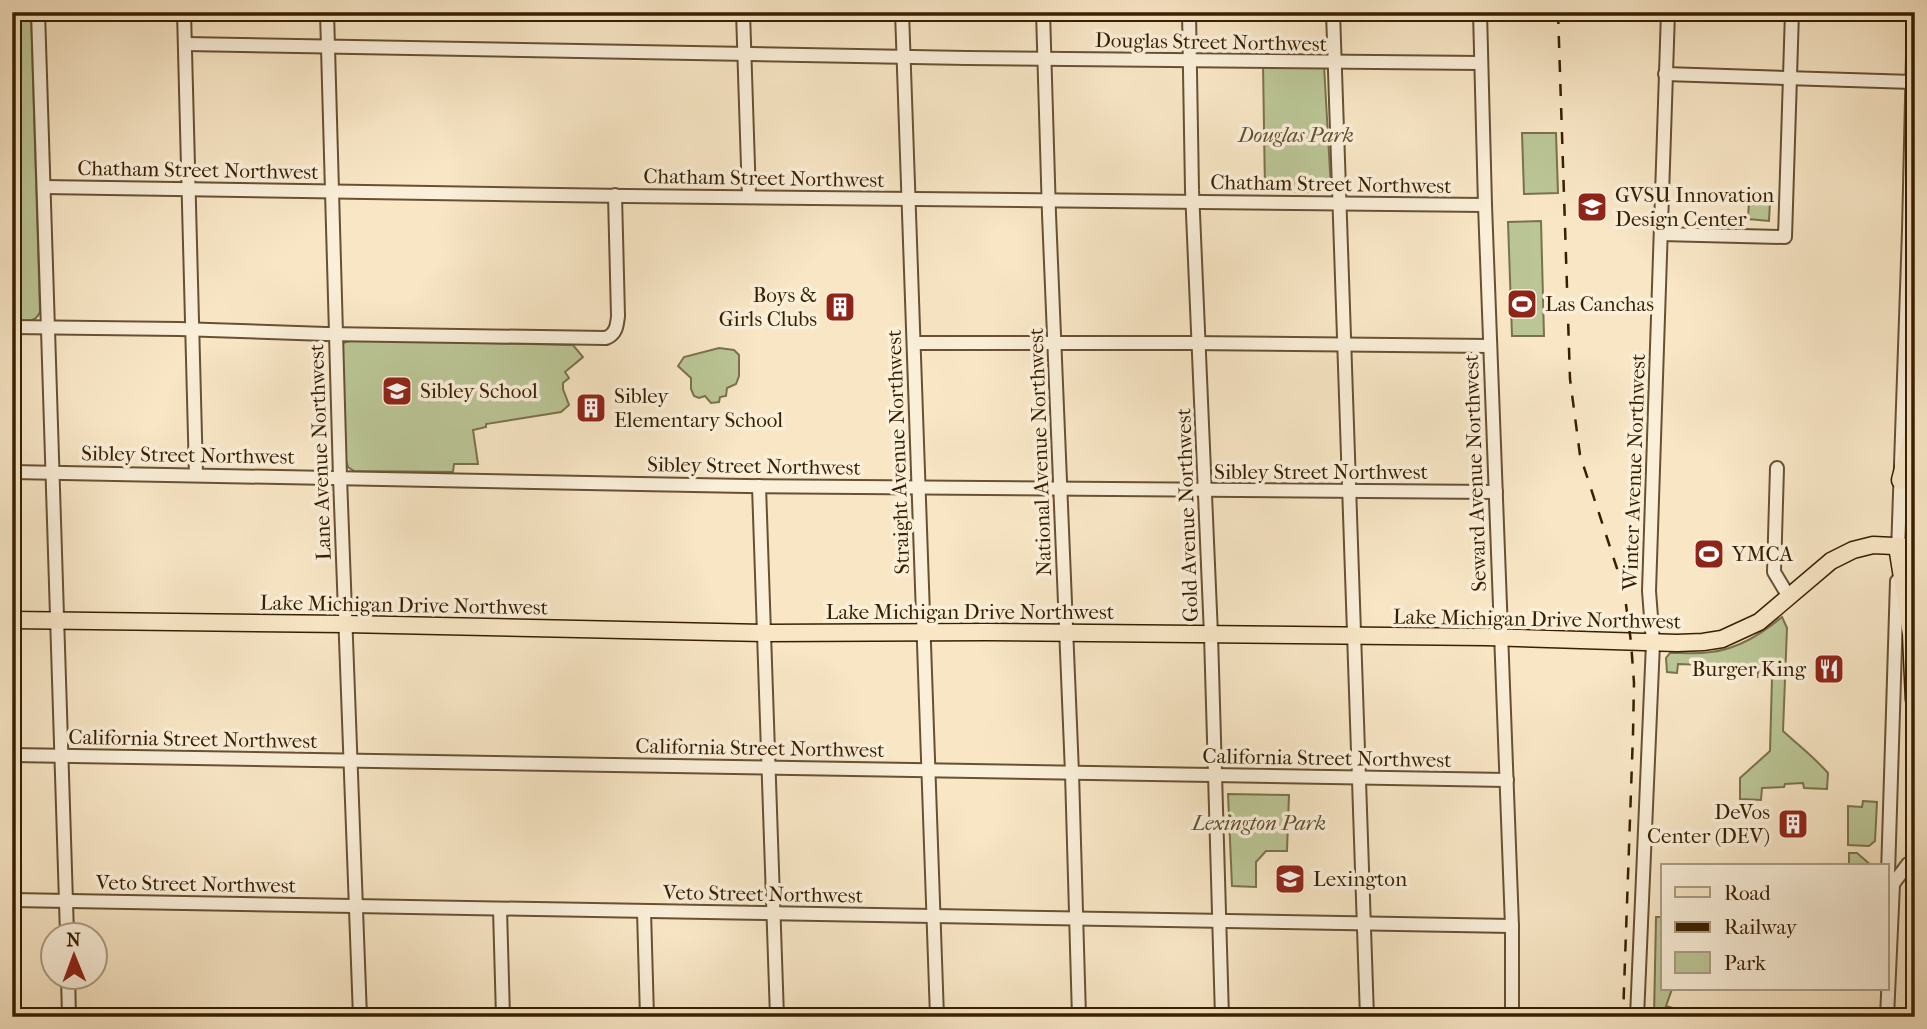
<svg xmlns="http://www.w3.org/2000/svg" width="1927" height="1029" font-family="'IM FELL French Canon',serif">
<rect width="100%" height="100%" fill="#f8e6c5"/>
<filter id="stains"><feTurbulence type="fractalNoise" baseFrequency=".00286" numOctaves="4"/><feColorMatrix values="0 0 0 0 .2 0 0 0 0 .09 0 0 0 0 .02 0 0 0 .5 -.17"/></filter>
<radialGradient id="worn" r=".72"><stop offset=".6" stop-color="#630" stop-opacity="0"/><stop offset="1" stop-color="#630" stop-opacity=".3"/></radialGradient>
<g fill="#bbc696" stroke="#7a724c" stroke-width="2">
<path d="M12,12H31L40,312C35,324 24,321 12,321Z"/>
<path d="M1263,64L1324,65L1331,189L1325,192L1265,191Z"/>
<path d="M1522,133H1556L1558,193L1524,194Z"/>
<path d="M1749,201H1770L1769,221L1748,219Z"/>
<path d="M1541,221L1544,336H1512L1508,222Z"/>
<path d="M353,340L573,345L583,357L565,372L569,378L563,383V389L569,405L561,412L486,424V427L473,430L478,464H454L453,472L354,471L348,467L345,457L342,346L343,343Z"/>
<path d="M719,348L734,350L739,355V376L736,384L727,388L726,396L720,397L719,402L711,403L705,396L699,398L694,396L691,389V378L678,366L684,357Z"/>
<path d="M1782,617L1787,628L1783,731C1798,745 1814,757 1828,773L1827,789L1804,788L1803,783L1785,784L1784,787L1762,788L1761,800L1740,799V778L1770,751L1772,678L1758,677V667L1678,664L1677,673L1667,672L1666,658L1670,653C1683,653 1698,654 1711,652C1738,649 1761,634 1782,617Z"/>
<path d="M1228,794L1289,795L1287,851H1266L1256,862V887L1232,886Z"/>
<path d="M1863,801L1877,802L1875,841L1869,846L1848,845V806L1862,807Z"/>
<path d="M1849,853H1857L1872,866H1849Z"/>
<path d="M1656,917H1663V989H1672L1666,1006L1703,1017H1654Z"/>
</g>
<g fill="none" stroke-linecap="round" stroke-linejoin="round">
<g stroke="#685132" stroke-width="16">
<g id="minor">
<path d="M38,12L67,934"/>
<path d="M184,12L196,475"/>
<path d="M327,12L340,477L360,1017"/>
<path d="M743,12L749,197"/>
<path d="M902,12L937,1017"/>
<path d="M1043,12L1049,214L1072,773L1079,1017"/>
<path d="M1189,12L1192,190L1211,635L1222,1017"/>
<path d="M1333,12L1367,1017"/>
<path d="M1480,12L1485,205L1512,926V1017"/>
<path d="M185,44L967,58L1481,63"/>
<path d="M1665,74L1913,82"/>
<path d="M44,187L625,196L1485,205"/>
<path d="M1661,234L1785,237L1792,12"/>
<path d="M12,327L179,329L326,334L606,338C616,334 617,326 618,316L615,195"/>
<path d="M914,343H1187L1490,346"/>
<path d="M1777,468L1774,572L1789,597"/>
<path d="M12,472L746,486L1496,492"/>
<path d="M759,486L777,1017"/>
<path d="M1898,552L1909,231L1914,12"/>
<path d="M12,755L1507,780"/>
<path d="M1893,884L1908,864L1915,861"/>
<path d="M12,900L1512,926"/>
<path d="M500,909L503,1017"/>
<path d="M644,911L647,1017"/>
<path d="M68,976L69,1017"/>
<path d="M1637,1017L1653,643L1649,591L1668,12"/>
<path d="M1887,1017L1893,884L1888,874L1897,581"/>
</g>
</g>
<g stroke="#381f01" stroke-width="19">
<path id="major" d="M12,620L345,624L764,633L986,632L1486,637L1677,643L1703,642L1722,639L1759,622L1831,561L1853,550L1873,545L1915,547"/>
</g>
<g stroke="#381f01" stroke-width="21">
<g id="highway">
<path d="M1901,480L1915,429"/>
<path d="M1898,546L1912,634L1915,700"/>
</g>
</g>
<use href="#minor" stroke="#faefd9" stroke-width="12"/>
<use href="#major" stroke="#f8e6c5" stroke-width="16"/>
<use href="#highway" stroke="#f8e6c5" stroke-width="18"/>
<path stroke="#381f01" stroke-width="2.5" stroke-dasharray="12 12" stroke-linecap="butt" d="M1558,12L1570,379L1580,455L1624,590L1631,642L1634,683L1633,734L1623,1017"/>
</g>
<defs>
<g id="university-square" transform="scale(1.575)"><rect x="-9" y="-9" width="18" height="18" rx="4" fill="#8f2418" stroke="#faefd9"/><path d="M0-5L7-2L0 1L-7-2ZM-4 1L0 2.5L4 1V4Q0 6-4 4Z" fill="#fff"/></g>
<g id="stadium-square" transform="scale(1.575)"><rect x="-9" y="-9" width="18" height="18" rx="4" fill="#8f2418" stroke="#faefd9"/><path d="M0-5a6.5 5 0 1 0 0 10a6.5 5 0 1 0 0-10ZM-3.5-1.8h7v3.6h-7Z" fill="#fff"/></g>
<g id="building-square" transform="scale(1.575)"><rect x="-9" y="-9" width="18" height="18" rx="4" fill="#8f2418" stroke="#faefd9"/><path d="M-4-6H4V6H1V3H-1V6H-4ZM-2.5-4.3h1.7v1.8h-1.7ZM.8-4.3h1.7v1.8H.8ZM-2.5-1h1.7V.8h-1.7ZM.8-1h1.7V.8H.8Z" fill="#fff"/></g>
<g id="school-square" transform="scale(1.575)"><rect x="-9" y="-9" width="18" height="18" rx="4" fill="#8f2418" stroke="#faefd9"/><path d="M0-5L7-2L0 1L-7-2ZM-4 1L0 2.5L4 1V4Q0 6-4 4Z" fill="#fff"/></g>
<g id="restaurant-square" transform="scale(1.575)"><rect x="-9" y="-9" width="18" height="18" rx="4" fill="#8f2418" stroke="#faefd9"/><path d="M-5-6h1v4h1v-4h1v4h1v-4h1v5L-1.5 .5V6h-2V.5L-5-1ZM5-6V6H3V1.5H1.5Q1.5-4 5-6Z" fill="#fff"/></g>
</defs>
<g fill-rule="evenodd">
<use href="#university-square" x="1592" y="207"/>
<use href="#stadium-square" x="1522" y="304"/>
<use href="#building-square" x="840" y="307"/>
<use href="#school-square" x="397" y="391"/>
<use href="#building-square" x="591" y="408"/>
<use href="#stadium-square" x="1709" y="554"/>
<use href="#restaurant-square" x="1829" y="669"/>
<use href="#building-square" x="1793" y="824"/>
<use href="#school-square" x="1290" y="879"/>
</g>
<g text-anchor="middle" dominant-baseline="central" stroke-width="7" stroke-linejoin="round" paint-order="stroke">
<g font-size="21" fill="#381f01" stroke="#faefd9">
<text transform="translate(1211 42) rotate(1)">Douglas Street Northwest</text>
<text transform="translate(198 170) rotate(1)">Chatham Street Northwest</text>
<text transform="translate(764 178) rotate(1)">Chatham Street Northwest</text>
<text transform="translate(1331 184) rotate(1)">Chatham Street Northwest</text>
<text transform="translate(320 452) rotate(-92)">Lane Avenue Northwest</text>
<text transform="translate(898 452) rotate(-92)">Straight Avenue Northwest</text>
<text transform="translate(1040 452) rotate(-92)">National Avenue Northwest</text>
<text transform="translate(188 455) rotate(1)">Sibley Street Northwest</text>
<text transform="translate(754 466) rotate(1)">Sibley Street Northwest</text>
<text x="1321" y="472">Sibley Street Northwest</text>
<text transform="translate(1634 472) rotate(-88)">Winter Avenue Northwest</text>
<text transform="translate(1475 473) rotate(-92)">Seward Avenue Northwest</text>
<text transform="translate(1187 515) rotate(-92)">Gold Avenue Northwest</text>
<text transform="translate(404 605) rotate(1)">Lake Michigan Drive Northwest</text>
<text x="970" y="612">Lake Michigan Drive Northwest</text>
<text transform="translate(1537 619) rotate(1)">Lake Michigan Drive Northwest</text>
<text transform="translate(193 739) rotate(1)">California Street Northwest</text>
<text transform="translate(760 748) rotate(1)">California Street Northwest</text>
<text transform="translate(1327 758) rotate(1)">California Street Northwest</text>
<text transform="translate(196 884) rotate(1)">Veto Street Northwest</text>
<text transform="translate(763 894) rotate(1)">Veto Street Northwest</text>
</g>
<g font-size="21" font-style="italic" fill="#5f512e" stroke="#faefd9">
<text x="1296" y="135">Douglas Park</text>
<text x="1259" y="823">Lexington Park</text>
</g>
<g font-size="21" fill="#381f01" stroke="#faefd9" text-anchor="start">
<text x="1615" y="195">GVSU Innovation<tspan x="1615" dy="24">Design Center</tspan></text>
<text x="817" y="295" text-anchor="end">Boys &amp;<tspan x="817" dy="24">Girls Clubs</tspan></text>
<text x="1545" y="304">Las Canchas</text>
<text x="420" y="391">Sibley School</text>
<text x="614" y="396">Sibley<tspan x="614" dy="24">Elementary School</tspan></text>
<text x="1732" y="554">YMCA</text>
<text x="1806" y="669" text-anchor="end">Burger King</text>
<text x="1770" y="812" text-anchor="end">DeVos<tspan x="1770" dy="24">Center (DEV)</tspan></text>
<text x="1313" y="879">Lexington</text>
</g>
</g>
<rect width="1927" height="1029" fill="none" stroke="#f8e6c5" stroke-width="42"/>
<rect x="14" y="14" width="1899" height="1001" fill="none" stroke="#381f01" stroke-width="3.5"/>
<rect x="21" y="21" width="1885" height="987" fill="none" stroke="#381f01" stroke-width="2"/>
<rect x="1661" y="864" width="228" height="126" fill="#faefd9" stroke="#ac9c83" stroke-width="2"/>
<rect x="1675" y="887" width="35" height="10" fill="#f8e6c5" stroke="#ac9c83" stroke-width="2"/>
<text x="1724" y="900" font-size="21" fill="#381f01">Road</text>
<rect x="1675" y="922" width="35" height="10" fill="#381f01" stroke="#ac9c83" stroke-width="2"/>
<text x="1724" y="934" font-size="21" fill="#381f01">Railway</text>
<rect x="1675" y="952" width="35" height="21" fill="#bbc696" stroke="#ac9c83" stroke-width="2"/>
<text x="1724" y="970" font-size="21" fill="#381f01">Park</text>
<g transform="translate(74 956) rotate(359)"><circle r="33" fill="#faefd9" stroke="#ac9c83" stroke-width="2"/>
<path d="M0-5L12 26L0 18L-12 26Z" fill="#8f2418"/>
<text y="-10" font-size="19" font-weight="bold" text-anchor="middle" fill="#381f01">N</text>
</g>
<rect width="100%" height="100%" filter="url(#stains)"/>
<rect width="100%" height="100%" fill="url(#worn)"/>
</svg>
